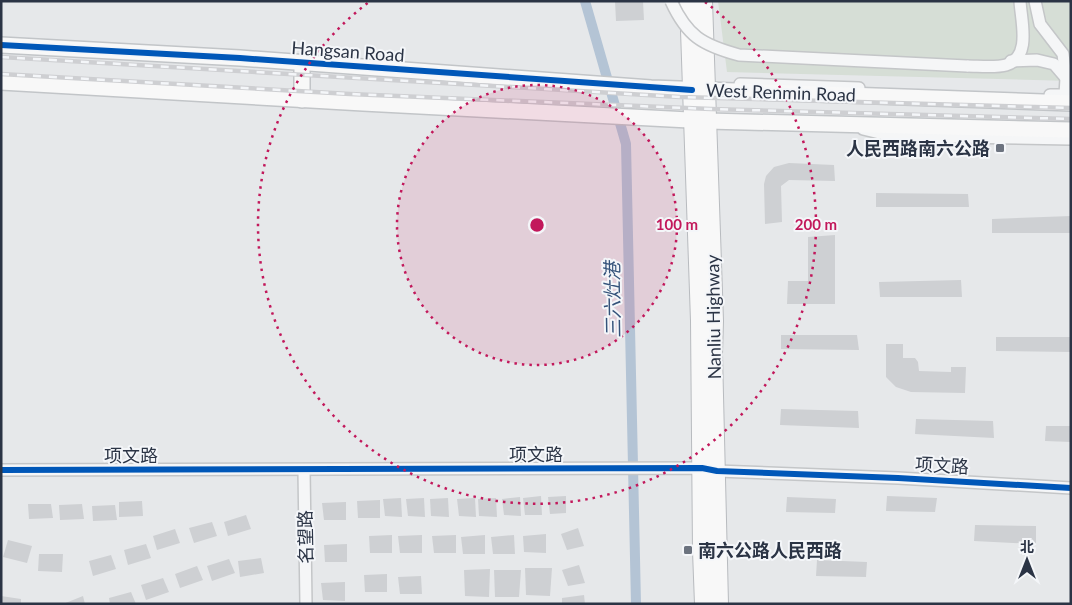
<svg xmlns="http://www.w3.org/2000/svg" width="1072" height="605" font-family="Lato,'Noto Sans SC',sans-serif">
<rect width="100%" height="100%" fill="#e6e8ea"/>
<path fill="#d6ded6" d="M718,1H1071V81L727,72Z"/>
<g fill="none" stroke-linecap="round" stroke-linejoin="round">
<path stroke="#b4c4d5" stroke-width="10" d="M585,1L626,144L636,604"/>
</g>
<g fill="#ced0d3">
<path d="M615,1H643L644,20L616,21Z"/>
<path d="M789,163L834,165L835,181L789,180L781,186L782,222L765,224L764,184L766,176L774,167Z"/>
<path d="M876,193L968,194L969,207H876Z"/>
<path d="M1071,216V233H992V219Z"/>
<path d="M835,235V304H787L788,281H808V237Z"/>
<path d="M961,280L962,297H880L879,282Z"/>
<path d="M781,335H857L859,350L781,349Z"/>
<path d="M996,337H1071V352L996,351Z"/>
<path d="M886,344H903V358H915L918,362L919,371L951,372V367H966L965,393L911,392L896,387L886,377Z"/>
<path d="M781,409L858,411L859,428L780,425Z"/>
<path d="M916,419L993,421L994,438L915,434Z"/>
<path d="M1046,426H1071V442L1045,441Z"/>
<path d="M541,496L542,515H525L523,498Z"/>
<path d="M566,496V513L550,514L548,497Z"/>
<path d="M887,496L937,498L935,512L886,511Z"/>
<path d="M520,497L521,516L504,515L502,499Z"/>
<path d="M787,497L836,499L835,513L786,512Z"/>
<path d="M401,498L402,517L385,516L383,499Z"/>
<path d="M424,498L425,517L408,516L406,499Z"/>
<path d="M448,498L449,517L431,516L430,499Z"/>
<path d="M475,498L476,517L459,516L457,499Z"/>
<path d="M496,498L497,517L479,516L478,499Z"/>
<path d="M380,500V518H358L357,501Z"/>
<path d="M142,501L143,516L119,517V502Z"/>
<path d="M346,502V520H324L322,503Z"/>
<path d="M28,504H51L53,518L29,519Z"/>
<path d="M82,504L84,519L60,520L59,505Z"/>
<path d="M115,505L117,520L93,521L92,506Z"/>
<path d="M246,515L251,529L228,536L224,522Z"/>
<path d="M212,522L217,536L194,543L189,528Z"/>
<path d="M975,525L1036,526V544L974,541Z"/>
<path d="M578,528L584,546L567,550L561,534Z"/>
<path d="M175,529L180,543L157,550L153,536Z"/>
<path d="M546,534V553L524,552L523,536Z"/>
<path d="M392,535V553H370L369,536Z"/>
<path d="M422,535V553H400L398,536Z"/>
<path d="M456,535V553H434L432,536Z"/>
<path d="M485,535V554H463L461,537Z"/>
<path d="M514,535L515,554H493L491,537Z"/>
<path d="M8,540L32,546L27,563L3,557Z"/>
<path d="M146,544L151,558L128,565L124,550Z"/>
<path d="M347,544V562H325L324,545Z"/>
<path d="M39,554H63L62,572L38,571Z"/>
<path d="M111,555L116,569L93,576L89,561Z"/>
<path d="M261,558L264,573L240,577L238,561Z"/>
<path d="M229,559L235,573L212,581L207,566Z"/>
<path d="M817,560L867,562L866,577L816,576Z"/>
<path d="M579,565L585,583L568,586L562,570Z"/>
<path d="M197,566L203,580L180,588L175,574Z"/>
<path d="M525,568H552L550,596L526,595Z"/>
<path d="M490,569L489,597L465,596L464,570Z"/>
<path d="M494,570H521L519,597H495Z"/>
<path d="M387,574V592H365L364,575Z"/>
<path d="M421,576L422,594H400L398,577Z"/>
<path d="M163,578L169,592L146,600L141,585Z"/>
<path d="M345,582V601L323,600L321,583Z"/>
<path d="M131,592L136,604H110L109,598Z"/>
<path d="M584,595L585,604H562V598Z"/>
<path d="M1,596L21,599V604H1Z"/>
<path d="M83,596L85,604H63Z"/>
</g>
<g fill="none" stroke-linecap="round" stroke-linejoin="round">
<g stroke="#c4c6c8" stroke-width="14">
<g id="minor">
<path d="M1035,1L1040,24L1063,54L1066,78L1065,95"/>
<path d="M1011,61L1037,60L1054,64L1066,78"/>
<path d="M967,66C978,66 996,68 1006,65C1032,57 1021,21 1020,1"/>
<path d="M740,84L859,88"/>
<path d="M1050,95H1071"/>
<path d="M863,129L892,136L1071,139"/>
<path d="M1,470L702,468L717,471L898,478L1071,488"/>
<path d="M304,470L306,604"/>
</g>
</g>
<g stroke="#c2c5c8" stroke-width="18">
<g id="major">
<path d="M1,45L240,58L651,88L1071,103"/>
<path d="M302,63V100"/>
<path d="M1,82L363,103L708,121L1071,130"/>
</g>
</g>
<g stroke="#b8bbbf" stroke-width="20">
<g id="highway">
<path d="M689,1L700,321L702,551L704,604"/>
<path d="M703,1L714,321L713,354L719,604"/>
</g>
</g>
<use href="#minor" stroke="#f5f6f7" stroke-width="11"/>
<use href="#major" stroke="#f8f8f8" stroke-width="15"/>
<use href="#highway" stroke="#f8f8f8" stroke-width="18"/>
<g stroke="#cecfd2" stroke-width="4.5">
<g id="rail">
<path d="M1,57L680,97L1071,108"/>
<path d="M1,74L350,94L711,109L1071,119"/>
</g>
</g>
<use href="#rail" stroke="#f4f6f9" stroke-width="2.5" stroke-dasharray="8" stroke-linecap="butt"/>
<g stroke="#c4c6c8" stroke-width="14" stroke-linecap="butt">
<path id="minor-bridge" d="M671,1C687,36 702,45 739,55L967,66"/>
</g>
<use href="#minor-bridge" stroke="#f5f6f7" stroke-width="11"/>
<g stroke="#f4f6f9" stroke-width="9">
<g id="cycleway">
<path d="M1,45L240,58L692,90"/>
<path d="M1,470L702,468L717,471L898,478L1071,488"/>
</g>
</g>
<use href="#cycleway" stroke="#0057b8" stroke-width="6"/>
</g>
<circle cx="537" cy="225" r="140" fill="#c2185b" fill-opacity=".12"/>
<g fill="none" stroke="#c2185b" stroke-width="2.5" stroke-dasharray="2.5 5">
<circle cx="537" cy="225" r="140"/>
<path d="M705 2A279 279 0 1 1 369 2"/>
</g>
<g fill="#6c737f" stroke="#f4f6f9" stroke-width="2">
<rect x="995" y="143" width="10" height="10" rx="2.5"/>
<rect x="683" y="545" width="10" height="10" rx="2.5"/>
</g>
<g text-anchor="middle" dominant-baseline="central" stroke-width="4" stroke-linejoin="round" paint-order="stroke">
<g font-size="18" fill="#2b3445" stroke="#f4f6f9">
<text transform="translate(348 51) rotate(4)">Hangsan Road</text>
<text transform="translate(781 92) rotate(2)">West Renmin Road</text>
<text transform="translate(713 317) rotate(-91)">Nanliu Highway</text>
<text x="536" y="454">项文路</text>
<text x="131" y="455">项文路</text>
<text transform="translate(942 465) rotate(3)">项文路</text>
<text transform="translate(305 537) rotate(-91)">名望路</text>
</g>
<g font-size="18" font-weight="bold" fill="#2b3445" stroke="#f4f6f9" text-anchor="end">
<text x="990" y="148">人民西路南六公路</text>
<text x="698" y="550" text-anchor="start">南六公路人民西路</text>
</g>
<g font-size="19" font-style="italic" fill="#34527a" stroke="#f4f6f9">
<text transform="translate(612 300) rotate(-91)">三六灶港</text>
</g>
</g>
<circle cx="537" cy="225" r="8" fill="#c2185b" stroke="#f4f6f9" stroke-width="2.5"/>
<g font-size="15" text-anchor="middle" font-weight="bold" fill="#c2185b" stroke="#f4f6f9" stroke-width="4" stroke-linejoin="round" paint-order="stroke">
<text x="677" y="230">100 m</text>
<text x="816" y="230">200 m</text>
</g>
<rect width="1072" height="605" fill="none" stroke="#2b3445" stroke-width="5"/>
<g transform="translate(1027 560)" stroke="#f4f6f9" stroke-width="4" paint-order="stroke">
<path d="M0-4L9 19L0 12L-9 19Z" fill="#2b3445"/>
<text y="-8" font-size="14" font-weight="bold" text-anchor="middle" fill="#2b3445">北</text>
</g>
</svg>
